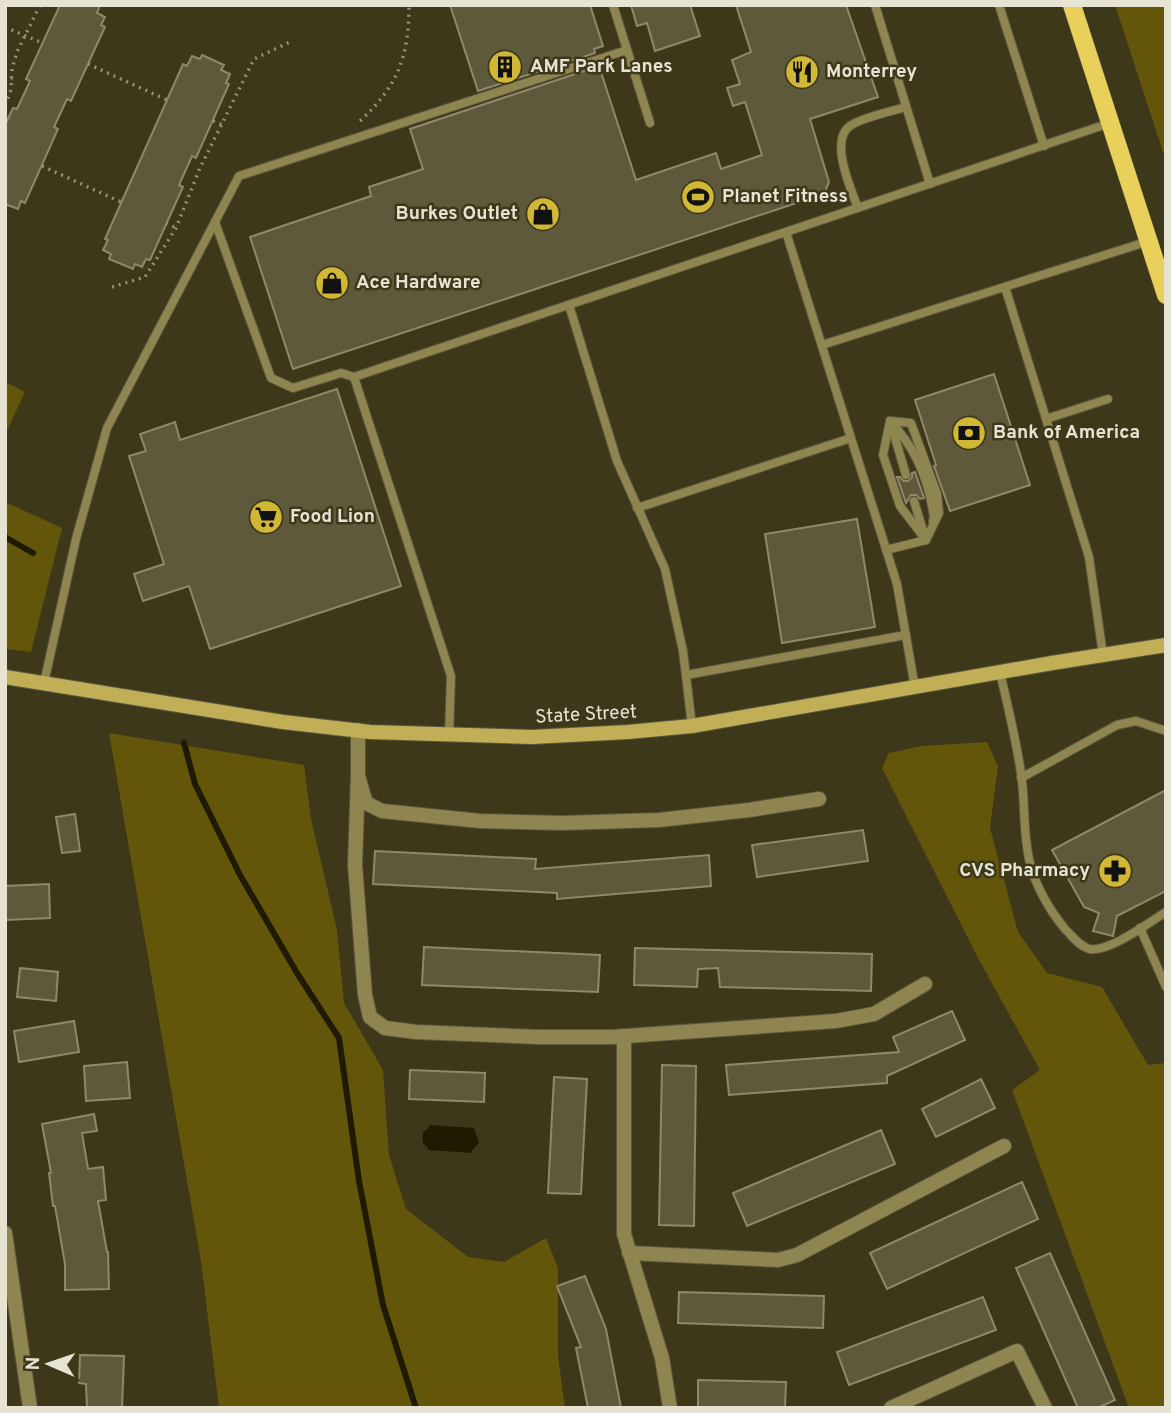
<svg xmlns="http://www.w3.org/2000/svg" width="1171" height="1413" font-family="Overpass,sans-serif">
<rect width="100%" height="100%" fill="#3e381b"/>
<g fill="#63560a">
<path d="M1115,5H1166V161Z"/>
<path d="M5,382L25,392L5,435Z"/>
<path d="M5,502L62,528L31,652L5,649Z"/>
<path d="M109,733L304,765L311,819L337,930L344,1003L383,1070L389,1155L406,1209L468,1257L504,1262L546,1238L558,1268V1356L565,1408H219L201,1261Z"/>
<path d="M987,742L998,766L990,828L1018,932L1047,973L1102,987L1148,1065L1166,1063V1408H1129L1012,1090L1040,1070L978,958L882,768L889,753L922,746Z"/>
</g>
<path fill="#1f1a02" d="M429,1125L474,1128L479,1143L472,1150V1153L428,1150V1148L423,1143C422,1135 422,1131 429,1128Z"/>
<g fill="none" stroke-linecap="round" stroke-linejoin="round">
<g stroke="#1f1a02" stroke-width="6">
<path d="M5,537L33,553"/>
<path d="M184,743L195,784L240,875L297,973L339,1038L359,1181L383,1305L416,1408"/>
</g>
</g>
<g fill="#5f593b" stroke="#8f8869" stroke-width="2">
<path d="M60,5H100L97,13L105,17L101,25L105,27L71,101L67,99L54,127L58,129L25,203L21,201L18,209L5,204V125L13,108L17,109L30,81L26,79Z"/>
<path d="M450,5H590L603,46L594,49L595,53L478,91Z"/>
<path d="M631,5H690L700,36L655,51L647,23L637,26Z"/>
<path d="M736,5H846L878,97L810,119L829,182L824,194L293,369L250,237L371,196L369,187L423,169L410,129L599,66L636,180L716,153L721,169L762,155L745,102L733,106L727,88L740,84L732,60L751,52Z"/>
<path d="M202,55L224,65L221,70L230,74L226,83L229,84L196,158L192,156L179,185L183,187L150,260L146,259L142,267L135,264L133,269L109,259L111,254L103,250L108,240L105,239L183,64L187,66L192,56L200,59Z"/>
<path d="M994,374L1030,485L950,511L934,466L936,465L915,400Z"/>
<path d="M337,389L401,586L210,649L189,586L143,601L134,574L164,564L129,456L146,451L140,434L175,422L180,440Z"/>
<path d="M915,472L924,498L920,499L916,495H911L906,503L897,477H900L904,481H908L912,477V473Z"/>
<path d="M857,519L875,627L782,643L765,534Z"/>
<path d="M1166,790V891L1117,916L1113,936L1093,931L1099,913L1084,907L1052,850Z"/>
<path d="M75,814L80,851L62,853L56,817Z"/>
<path d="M863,830L868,861L757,877L752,845Z"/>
<path d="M375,851L536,859L535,869L709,855L711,886L557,899V893L373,884Z"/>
<path d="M49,884L50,918L5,920V886Z"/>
<path d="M424,947L600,955L598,992L422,985Z"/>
<path d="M635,948L872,954L871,991L720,987L718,968L698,969L697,987L634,985Z"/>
<path d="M20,968L58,972L56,1001L17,997Z"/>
<path d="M952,1011L965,1040L887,1076V1083L729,1095L726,1065L899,1052L893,1037Z"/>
<path d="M74,1021L79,1052L19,1062L14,1031Z"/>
<path d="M127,1062L130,1098L86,1101L84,1066Z"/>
<path d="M662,1065L696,1066L694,1226L659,1225Z"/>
<path d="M410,1070L485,1073L484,1102L409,1099Z"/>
<path d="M554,1077L587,1079L581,1194L548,1193Z"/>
<path d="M981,1079L995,1108L936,1137L922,1109Z"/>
<path d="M94,1114L97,1131L82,1133L88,1169L103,1167L106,1200L98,1201L107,1252H108L109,1289L65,1290V1264L55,1206H53L49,1173H51L42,1124Z"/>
<path d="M881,1130L895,1164L747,1226L733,1193Z"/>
<path d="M1022,1182L1038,1219L887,1289L870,1253Z"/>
<path d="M1050,1253L1115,1400L1098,1408H1078L1016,1268Z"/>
<path d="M585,1276L606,1329L621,1408H588L576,1348L581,1347L557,1286Z"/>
<path d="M679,1292L824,1296L823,1328L678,1323Z"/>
<path d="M983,1297L996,1330L849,1385L837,1352Z"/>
<path d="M80,1355L124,1356L122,1408H87L86,1384L79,1383Z"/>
<path d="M698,1380L786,1382L785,1408H698Z"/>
</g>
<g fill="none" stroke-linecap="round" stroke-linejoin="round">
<g stroke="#5c573c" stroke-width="10">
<g id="lane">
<path d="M613,5L650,123"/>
<path d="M875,5L930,184"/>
<path d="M999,5L1044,146"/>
<path d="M858,208C851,189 829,141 850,126C860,118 892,111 906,107"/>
<path d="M215,222L271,378L293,388L341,373L354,377"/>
<path d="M786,232L897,584L915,688"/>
<path d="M1005,287L1089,557L1103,655"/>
<path d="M569,305L617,461L665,569L683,651L692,726"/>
<path d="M822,345L1149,241"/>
<path d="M1046,419L1108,399"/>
<path d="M890,421L911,423L937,494L939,513L926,540"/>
<path d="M890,421C916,448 929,480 934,518L933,521"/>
<path d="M890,421L883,455L900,506L926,540"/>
<path d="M891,424L906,475"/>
<path d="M914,501L924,534"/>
<path d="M637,508L851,438"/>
<path d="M886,550L926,540"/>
<path d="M1000,672C1007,703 1015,735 1020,767C1026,798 1022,832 1030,863C1035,885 1050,911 1065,929C1072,936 1080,947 1090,949C1110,952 1148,923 1166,912"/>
<path d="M686,675L906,635"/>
<path d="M44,683L76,539L107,428L239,176L627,50"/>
<path d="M449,735L451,676L354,377L1110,123"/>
<path d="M1021,778L1117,725L1136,721L1166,731"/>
<path d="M1140,928L1166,987"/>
</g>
</g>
<g stroke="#5c573c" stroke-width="16">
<g id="street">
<path d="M358,730V776L366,803L382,811L480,821L562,823L659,820L749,810L819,799"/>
<path d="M358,776L355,865L365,995L370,1017L385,1028L416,1032L538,1037H612L836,1021L874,1014L925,984"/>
<path d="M624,1036V1234L662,1358L670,1408"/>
<path d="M5,1233L30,1408"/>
<path d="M629,1253L778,1260L797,1255L1004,1146"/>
<path d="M891,1408L1017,1351L1045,1408"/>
</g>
</g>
<g stroke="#5c573c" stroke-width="16">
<path id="secondary" d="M5,677L283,722L370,732L532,737L628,732L692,726L1052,663L1166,645"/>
</g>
<g stroke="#5c573c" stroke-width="19">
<path id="primary" d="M1072,5L1166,295"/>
</g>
<g stroke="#949079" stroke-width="3.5" stroke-dasharray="2 5" stroke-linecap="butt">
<path d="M5,27L42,43"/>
<path d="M88,64L167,100"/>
<path d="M5,83L12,78"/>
<path d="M5,105L11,90L12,69L17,52L40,5"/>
<path d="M213,121L223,125"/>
<path d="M360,121C398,86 409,56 409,5"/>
<path d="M42,166L121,202"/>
<path d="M166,223L176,228"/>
<path d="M112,287L145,277L176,228L200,168L254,59L290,42"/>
</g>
<use href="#lane" stroke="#8f8550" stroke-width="8"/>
<use href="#street" stroke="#8f8550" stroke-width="14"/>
<use href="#secondary" stroke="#c1af57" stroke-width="14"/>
<use href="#primary" stroke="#e8d05b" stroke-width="18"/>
</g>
<defs>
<g id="building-disc" transform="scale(1.75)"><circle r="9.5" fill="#d0b836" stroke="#3e381b"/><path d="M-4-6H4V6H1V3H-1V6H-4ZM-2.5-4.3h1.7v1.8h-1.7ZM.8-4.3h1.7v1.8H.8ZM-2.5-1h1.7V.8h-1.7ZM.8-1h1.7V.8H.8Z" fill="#111"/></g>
<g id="restaurant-disc" transform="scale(1.75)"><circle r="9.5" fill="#d0b836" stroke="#3e381b"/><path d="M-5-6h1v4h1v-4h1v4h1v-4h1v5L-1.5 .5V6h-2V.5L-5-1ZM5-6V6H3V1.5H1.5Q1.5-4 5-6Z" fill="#111"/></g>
<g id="stadium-disc" transform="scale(1.75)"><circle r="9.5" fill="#d0b836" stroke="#3e381b"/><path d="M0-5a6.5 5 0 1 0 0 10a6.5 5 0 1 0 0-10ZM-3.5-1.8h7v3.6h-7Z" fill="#111"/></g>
<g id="shop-disc" transform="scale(1.75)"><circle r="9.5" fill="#d0b836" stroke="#3e381b"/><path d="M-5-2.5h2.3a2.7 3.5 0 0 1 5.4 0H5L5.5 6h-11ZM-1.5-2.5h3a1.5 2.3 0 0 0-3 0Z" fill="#111"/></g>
<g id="bank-disc" transform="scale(1.75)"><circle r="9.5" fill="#d0b836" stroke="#3e381b"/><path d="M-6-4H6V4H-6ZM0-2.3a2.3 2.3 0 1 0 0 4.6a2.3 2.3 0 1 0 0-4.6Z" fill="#111"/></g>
<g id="supermarket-disc" transform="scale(1.75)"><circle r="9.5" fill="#d0b836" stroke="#3e381b"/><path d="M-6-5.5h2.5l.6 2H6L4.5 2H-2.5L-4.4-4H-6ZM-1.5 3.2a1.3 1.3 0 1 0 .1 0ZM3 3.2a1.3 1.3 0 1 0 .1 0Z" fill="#111"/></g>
<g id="pharmacy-disc" transform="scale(1.75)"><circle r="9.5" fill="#d0b836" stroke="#3e381b"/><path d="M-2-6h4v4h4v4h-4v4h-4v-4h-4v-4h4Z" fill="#111"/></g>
</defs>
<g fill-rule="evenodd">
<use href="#building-disc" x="505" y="67"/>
<use href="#restaurant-disc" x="802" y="72"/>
<use href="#stadium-disc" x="698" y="197"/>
<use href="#shop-disc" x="543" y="214"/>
<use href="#shop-disc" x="332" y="283"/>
<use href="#bank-disc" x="969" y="433"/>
<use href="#supermarket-disc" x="266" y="517"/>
<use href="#pharmacy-disc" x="1115" y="871"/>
</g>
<g text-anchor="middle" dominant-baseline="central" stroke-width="5" stroke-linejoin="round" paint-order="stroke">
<g font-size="19" font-weight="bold" fill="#e6e3d2" stroke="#3e381b" text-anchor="start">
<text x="530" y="67">AMF Park Lanes</text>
<text x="826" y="72">Monterrey</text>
<text x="722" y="197">Planet Fitness</text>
<text x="518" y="214" text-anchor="end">Burkes Outlet</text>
<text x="356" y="283">Ace Hardware</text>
<text x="993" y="433">Bank of America</text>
<text x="290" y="517">Food Lion</text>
<text x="1090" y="871" text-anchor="end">CVS Pharmacy</text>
</g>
<g font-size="19" fill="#e6e3d2" stroke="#3e381b">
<text transform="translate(586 715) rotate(-3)">State Street</text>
</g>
</g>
<rect width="1171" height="1413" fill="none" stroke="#e6e3d2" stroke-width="14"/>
<g transform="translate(49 1364) rotate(272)" stroke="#3e381b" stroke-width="5" paint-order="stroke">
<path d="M0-5L12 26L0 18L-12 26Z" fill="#e6e3d2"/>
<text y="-10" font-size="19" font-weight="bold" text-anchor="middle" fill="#e6e3d2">N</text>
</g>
</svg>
